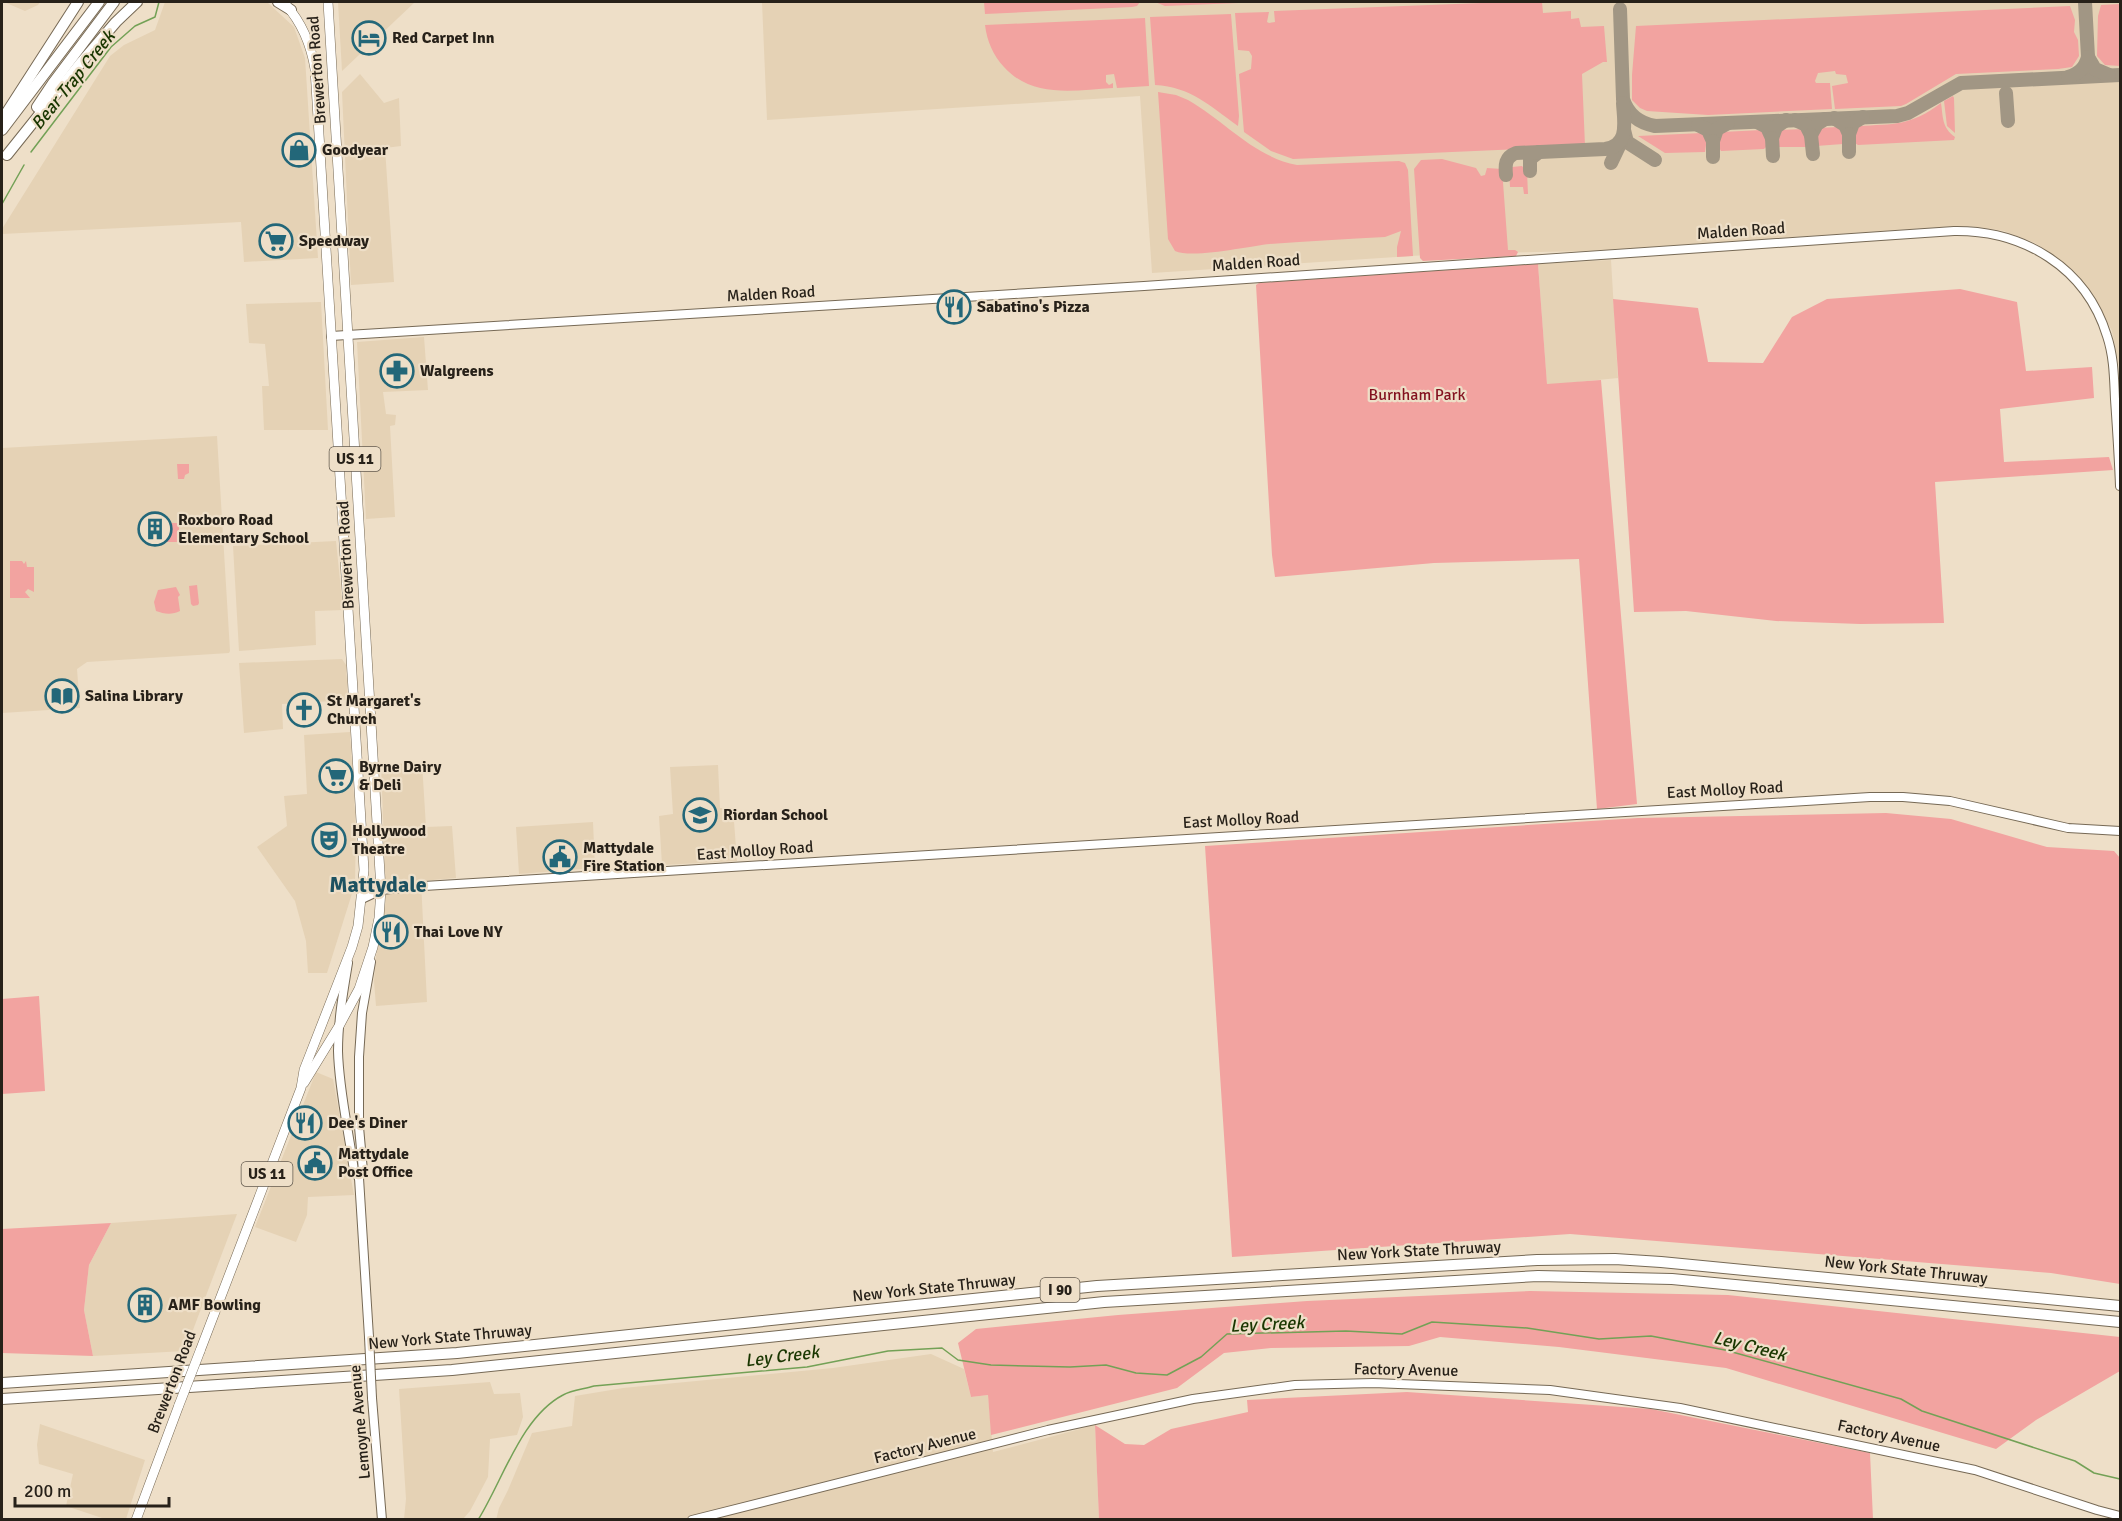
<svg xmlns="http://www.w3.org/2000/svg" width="2122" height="1521" font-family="Signika,sans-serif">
<rect width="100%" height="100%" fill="#eedfc8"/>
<g fill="#e5d2b5">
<path d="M4,2H40L38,5L25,11Z"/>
<path d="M165,2H267L294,27L305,58L318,258L244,262L241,222L2,234V229L110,56L124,45L155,30Z"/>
<path d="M338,2H415L342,71Z"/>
<path d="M762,2H2120V389L2119,367L2112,331L2093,295L2075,272L2055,256L2035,243L2004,231L1978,227L1959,226L1880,231L1593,251L1442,254L1152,273L1140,96L767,120Z"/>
<path d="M360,74L384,103L399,98L401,146L385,148L394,282L351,285L342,92Z"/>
<path d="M1611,260L1618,378L1547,385L1538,264Z"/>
<path d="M321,302L328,430H264L262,386H269L265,344L249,343L246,304Z"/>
<path d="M424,337L428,390L383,392L386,414L396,415L395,425L390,426L395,517L366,519L357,342Z"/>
<path d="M217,436L230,651L229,653L87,662L77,669L80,708L2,713V448Z"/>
<path d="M336,541L343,610L315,611L316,645L239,651L233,546Z"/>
<path d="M342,659L346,665L348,700L282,704L283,729L244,733L239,663Z"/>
<path d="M350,732L356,827L355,884L327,973H308L306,941L295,901L257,847L287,826L284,796L307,794L304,735Z"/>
<path d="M422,763L426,827L452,826L456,878L421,881L427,1002L376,1006L374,981L376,957L386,899L381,764Z"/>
<path d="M718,765L720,808H733L737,861L662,865L659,816L673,814L670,767Z"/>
<path d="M593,822L595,868L519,874L516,827Z"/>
<path d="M316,1072L333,1079L354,1195L308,1197L307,1215L296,1242L255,1227Z"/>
<path d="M237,1214L185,1351L93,1356L84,1310L89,1265L111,1223Z"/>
<path d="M931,1354L964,1369L971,1397L988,1395L993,1452L1095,1425L1099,1519L496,1520L499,1508L508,1490L532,1433L572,1426L575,1396L623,1388L833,1368Z"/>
<path d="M490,1382L494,1394L520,1393L523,1417L517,1435L490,1439L488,1477L470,1511L463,1519H404L406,1499L399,1389Z"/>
<path d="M40,1424L145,1460L126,1519H105L66,1506L73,1474L39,1464L37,1445Z"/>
</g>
<g fill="#f2a3a0">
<path d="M984,2H1140L1137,6L1132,7L985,14Z"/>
<path d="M1155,2H1263L1165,6Z"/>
<path d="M1507,2H1542L1543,13L1571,11V19L1579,18L1581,27L1604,26L1607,62H1603L1582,74L1585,146L1293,159L1271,151L1244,132L1239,74L1251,69L1252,56L1249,51L1238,50L1235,13L1269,12L1267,22L1269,23L1275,22L1274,11Z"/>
<path d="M2120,4V66L2105,65L2097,56L2098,16L2101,5Z"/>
<path d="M2070,6L2075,20L2074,32L2078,40L2079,56L2072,67L2058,69L1956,74L1906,104L1901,106L1835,109L1832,86L1848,83L1846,75L1836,74L1835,71L1818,73L1815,81L1816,83H1830L1832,109L1708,115L1647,111L1640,108L1632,100V75L1636,26Z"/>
<path d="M1231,14L1239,116L1238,126C1210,106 1191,87 1155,85L1150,17Z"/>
<path d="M1145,18L1149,86L1117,88L1114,74L1106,75V82L1109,85L1113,83V88C1075,90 1033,99 1004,67C993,55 987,41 985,25Z"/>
<path d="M1158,92L1176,95L1188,100C1225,121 1254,157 1297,165L1399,161L1405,163L1408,170L1413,256L1397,257V247L1401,231L1385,237C1347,239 1309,241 1270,244C1249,246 1193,259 1175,251L1168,239Z"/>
<path d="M1953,96L1954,98L1955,133L1947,126L1944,101Z"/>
<path d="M1941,103C1943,117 1942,128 1955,137L1954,140L1858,145L1855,143V131L1858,126C1894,124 1911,126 1941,103Z"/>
<path d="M1838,127L1843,133V144L1816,146L1815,135L1818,128Z"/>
<path d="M1804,129L1809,139L1807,147H1779L1778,135L1780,130Z"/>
<path d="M1762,130L1766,135L1767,146L1764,149L1721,151C1717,145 1717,138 1722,132Z"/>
<path d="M1702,133L1707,138L1705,152L1665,153L1638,136Z"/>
<path d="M1442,159L1476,168L1481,176L1485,175L1487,168L1502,169L1508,250H1515L1518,252L1516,256L1423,261L1420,258L1414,169L1421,160Z"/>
<path d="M1522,166L1527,172L1528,194H1524L1523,187H1510L1509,169L1512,167Z"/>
<path d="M1538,264L1547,384L1601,380L1637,804L1597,809L1579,559L1434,563L1275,577L1272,555L1256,285L1259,283Z"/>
<path d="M1960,289L2017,302L2026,371L2092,367L2094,398L2000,409L2004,462L2109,457L2113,470L1935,482L1944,623L1860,624L1776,621L1686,611L1634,612L1613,299L1698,308L1708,362L1763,363L1792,317L1827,299Z"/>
<path d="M177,464H189V473L185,475L184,479H178Z"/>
<rect x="167" y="523" width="12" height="19"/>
<path d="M10,561H22L24,564L26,561L27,567H34V592L28,589L25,592L30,598H10Z"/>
<path d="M197,585L199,603L198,605L193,606L191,604L189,586Z"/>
<path d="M176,587L180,595L178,597L180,611C172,615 164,614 156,611L154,602L158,590Z"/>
<path d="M1886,813L1951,819L2047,847L2114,851L2120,858V1284L2051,1273L1570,1234L1232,1257L1205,846L1638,818Z"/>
<path d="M39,996L45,1091L2,1094V999Z"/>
<path d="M111,1223L89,1265L84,1310L93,1356L2,1353V1229Z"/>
<path d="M1530,1291L1728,1295L2120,1337V1371L2036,1420L1996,1449L1726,1368L1559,1347L1440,1337L1409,1346L1271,1348L1224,1353L1177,1388L991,1435L988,1395L971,1397L958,1343L976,1329L1118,1315L1307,1301Z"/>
<path d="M1407,1392L1651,1409L1870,1453L1873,1519H1099L1095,1425L1125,1444L1144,1445L1171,1429L1248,1412L1247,1400Z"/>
</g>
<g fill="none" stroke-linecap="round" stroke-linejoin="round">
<g stroke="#73a156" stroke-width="1.5">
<path d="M31,152L111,47L135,26L155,17L159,2"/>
<path d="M2,204L24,165"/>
<path d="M478,1520C503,1480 521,1417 563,1395C572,1390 585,1389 594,1386L807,1367L888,1351L942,1348L958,1360L991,1365L1070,1367L1106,1365L1136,1373L1167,1375L1201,1357L1227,1334L1346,1331L1402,1334L1432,1322L1527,1328L1599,1339L1651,1336L1725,1350L1901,1399L1922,1411L2075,1461L2094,1473L2120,1479"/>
</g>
<g stroke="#a19684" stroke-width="14">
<path d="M2085,2L2088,57"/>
<path d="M1620,9L1623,99C1628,115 1639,123 1655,126L1897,116L1908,113L1961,83L2120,75"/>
<path d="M2068,77C2079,74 2085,68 2088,57L2095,69L2109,75"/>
<path d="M2006,93L2008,121"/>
<path d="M1834,118L1845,125L1849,134L1853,123L1863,117"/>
<path d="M1795,120L1806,125L1811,135L1817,124L1825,119"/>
<path d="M1757,122L1767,127L1772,138L1776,127L1786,120"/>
<path d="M1698,125L1708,130L1713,141L1717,129L1728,123"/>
<path d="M1624,130L1627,142L1655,160"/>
<path d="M1849,134V152"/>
<path d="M1811,135L1813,154"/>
<path d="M1772,138L1773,156"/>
<path d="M1713,141V157"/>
<path d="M1611,163L1621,142"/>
<path d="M1530,171V159L1539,152"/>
<path d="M1506,175C1505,165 1505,157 1516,153L1605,149C1630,146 1624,121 1623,103"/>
</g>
<g stroke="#766955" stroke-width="10">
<g id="secondary">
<path d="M331,336L1144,286L1954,231C2023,230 2086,267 2107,336C2114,357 2114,378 2115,399C2117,428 2119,457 2120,486"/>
<path d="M362,899L381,890L424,886L1870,797H1903L1950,801L2068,828L2120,831"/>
<path d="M348,963C343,993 338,1021 338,1051C339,1091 349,1132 354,1171L359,1178L369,1337"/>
<path d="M359,1178L363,1171L359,1127V1057L362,1013L371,962"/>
<path d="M372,1398L382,1520"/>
<path d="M692,1520L1048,1430L1193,1399L1295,1385L1373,1383L1550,1390L1680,1408L1975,1470L2097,1510L2120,1516"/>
</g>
</g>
<g stroke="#766955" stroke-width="10">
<g id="primary">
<path d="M304,1083L339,1026L359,989L373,947L379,918L381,890L328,2"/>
<path d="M200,1351L301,1088L304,1070L352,947L358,926L364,870L315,69C311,45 302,23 286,5"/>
<path d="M136,1520L179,1405"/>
</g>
</g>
<g stroke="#766955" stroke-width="12">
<g id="highway">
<path d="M278,2L291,10"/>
<path d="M37,107L53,83L114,2"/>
<path d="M2,120L78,2"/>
<path d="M2,130L99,2"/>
<path d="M7,155L79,65L116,22L137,2"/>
<path d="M2,1383L457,1353L1097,1286L1537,1260L1615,1259L1661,1262L2120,1306"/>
<path d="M2,1399L452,1370L1104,1302L1538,1276L1672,1279L2120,1322"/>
</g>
</g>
<use href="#secondary" stroke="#fff" stroke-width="8"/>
<use href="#primary" stroke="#fff" stroke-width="9"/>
<use href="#highway" stroke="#fff" stroke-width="10"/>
<g stroke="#766955" stroke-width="10" stroke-linecap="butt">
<path id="secondary-bridge" d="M369,1337L372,1398"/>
</g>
<g stroke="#766955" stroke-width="10" stroke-linecap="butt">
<path id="primary-bridge" d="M179,1405L200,1351"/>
</g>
<use href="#secondary-bridge" stroke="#fff" stroke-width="8"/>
<use href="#primary-bridge" stroke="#fff" stroke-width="9"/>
</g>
<defs>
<g id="hotel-ring" transform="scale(1.725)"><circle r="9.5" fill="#eedfc8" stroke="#236779" stroke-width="1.5"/><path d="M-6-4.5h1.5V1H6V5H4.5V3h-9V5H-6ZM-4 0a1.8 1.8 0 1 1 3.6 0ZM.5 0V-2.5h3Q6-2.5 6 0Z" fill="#236779"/></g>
<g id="shop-ring" transform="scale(1.725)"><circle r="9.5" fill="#eedfc8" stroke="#236779" stroke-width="1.5"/><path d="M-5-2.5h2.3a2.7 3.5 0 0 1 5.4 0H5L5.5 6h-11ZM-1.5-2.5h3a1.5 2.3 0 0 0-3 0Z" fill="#236779"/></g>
<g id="supermarket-ring" transform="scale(1.725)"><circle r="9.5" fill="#eedfc8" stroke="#236779" stroke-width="1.5"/><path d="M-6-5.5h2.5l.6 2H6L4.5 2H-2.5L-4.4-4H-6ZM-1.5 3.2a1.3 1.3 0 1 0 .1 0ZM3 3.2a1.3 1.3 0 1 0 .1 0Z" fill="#236779"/></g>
<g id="restaurant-ring" transform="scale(1.725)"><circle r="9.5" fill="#eedfc8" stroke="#236779" stroke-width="1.5"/><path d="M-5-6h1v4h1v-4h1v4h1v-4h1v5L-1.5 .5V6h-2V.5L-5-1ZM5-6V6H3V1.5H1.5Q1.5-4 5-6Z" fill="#236779"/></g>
<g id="pharmacy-ring" transform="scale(1.725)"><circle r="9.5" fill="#eedfc8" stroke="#236779" stroke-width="1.5"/><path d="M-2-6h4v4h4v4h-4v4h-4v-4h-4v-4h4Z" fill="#236779"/></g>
<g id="building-ring" transform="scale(1.725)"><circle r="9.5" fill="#eedfc8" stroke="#236779" stroke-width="1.5"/><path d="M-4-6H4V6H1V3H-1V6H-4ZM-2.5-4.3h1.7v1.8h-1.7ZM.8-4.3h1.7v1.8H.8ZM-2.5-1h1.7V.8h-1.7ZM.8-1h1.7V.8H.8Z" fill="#236779"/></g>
<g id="library-ring" transform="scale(1.725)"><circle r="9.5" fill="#eedfc8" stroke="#236779" stroke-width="1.5"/><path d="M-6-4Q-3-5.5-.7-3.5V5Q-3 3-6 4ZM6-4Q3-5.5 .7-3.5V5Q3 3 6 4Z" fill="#236779"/></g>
<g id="church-ring" transform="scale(1.725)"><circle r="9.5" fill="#eedfc8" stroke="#236779" stroke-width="1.5"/><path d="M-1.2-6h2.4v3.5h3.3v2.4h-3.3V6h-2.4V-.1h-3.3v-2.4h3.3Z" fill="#236779"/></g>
<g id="school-ring" transform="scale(1.725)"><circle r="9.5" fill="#eedfc8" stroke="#236779" stroke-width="1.5"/><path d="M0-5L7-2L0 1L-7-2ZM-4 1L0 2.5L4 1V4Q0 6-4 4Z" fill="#236779"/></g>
<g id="theatre-ring" transform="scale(1.725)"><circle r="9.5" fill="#eedfc8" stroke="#236779" stroke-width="1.5"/><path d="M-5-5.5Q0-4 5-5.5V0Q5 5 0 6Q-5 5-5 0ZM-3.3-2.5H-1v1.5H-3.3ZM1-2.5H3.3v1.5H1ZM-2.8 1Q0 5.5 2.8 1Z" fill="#236779"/></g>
<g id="civic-ring" transform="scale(1.725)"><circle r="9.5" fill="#eedfc8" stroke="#236779" stroke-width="1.5"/><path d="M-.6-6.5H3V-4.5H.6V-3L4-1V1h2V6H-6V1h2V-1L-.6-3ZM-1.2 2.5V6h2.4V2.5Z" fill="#236779"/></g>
</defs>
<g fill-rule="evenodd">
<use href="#hotel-ring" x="369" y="38"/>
<use href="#shop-ring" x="299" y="150"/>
<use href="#supermarket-ring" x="276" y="241"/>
<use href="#restaurant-ring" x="954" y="307"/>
<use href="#pharmacy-ring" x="397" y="371"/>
<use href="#building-ring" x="155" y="529"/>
<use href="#library-ring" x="62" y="696"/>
<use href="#church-ring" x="304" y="710"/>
<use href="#supermarket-ring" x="336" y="776"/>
<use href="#school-ring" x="700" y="815"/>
<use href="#theatre-ring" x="329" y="840"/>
<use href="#civic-ring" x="560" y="857"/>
<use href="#restaurant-ring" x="391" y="932"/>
<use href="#restaurant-ring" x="305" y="1123"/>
<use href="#civic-ring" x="315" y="1163"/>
<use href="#building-ring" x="145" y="1305"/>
</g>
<g text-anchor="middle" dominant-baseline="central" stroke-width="4.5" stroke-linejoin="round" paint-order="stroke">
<g fill="#eedfc8" stroke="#635a4e" stroke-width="1.5">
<rect x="329.5" y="447" width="51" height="24" rx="4.5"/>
<rect x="241.5" y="1162" width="51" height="24" rx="4.5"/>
<rect x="1040.5" y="1278" width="39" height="24" rx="4.5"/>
</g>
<g font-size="15" font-weight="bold" fill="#272119">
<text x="355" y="459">US 11</text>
<text x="267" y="1174">US 11</text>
<text x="1060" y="1290">I 90</text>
</g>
<g font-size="16" font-weight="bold" fill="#272119" stroke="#eedfc8" text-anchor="start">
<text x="392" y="38">Red Carpet Inn</text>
<text x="322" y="150">Goodyear</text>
<text x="299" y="241">Speedway</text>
<text x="977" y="307">Sabatino's Pizza</text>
<text x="420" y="371">Walgreens</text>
<text x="178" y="520">Roxboro Road<tspan x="178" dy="18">Elementary School</tspan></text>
<text x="85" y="696">Salina Library</text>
<text x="327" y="701">St Margaret's<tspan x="327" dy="18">Church</tspan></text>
<text x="359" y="767">Byrne Dairy<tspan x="359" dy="18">&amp; Deli</tspan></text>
<text x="723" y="815">Riordan School</text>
<text x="352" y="831">Hollywood<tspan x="352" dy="18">Theatre</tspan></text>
<text x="583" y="848">Mattydale<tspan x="583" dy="18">Fire Station</tspan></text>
<text x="414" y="932">Thai Love NY</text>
<text x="328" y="1123">Dee's Diner</text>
<text x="338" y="1154">Mattydale<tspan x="338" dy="18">Post Office</tspan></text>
<text x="168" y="1305">AMF Bowling</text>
</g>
<g font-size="16" fill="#272119" stroke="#eedfc8">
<text transform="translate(317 70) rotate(-94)">Brewerton Road</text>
<text transform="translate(1741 231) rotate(-4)">Malden Road</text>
<text transform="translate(1256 263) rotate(-4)">Malden Road</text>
<text transform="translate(771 294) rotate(-3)">Malden Road</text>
<text transform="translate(346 555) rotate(-93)">Brewerton Road</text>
<text transform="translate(1725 790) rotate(-3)">East Molloy Road</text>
<text transform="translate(1241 820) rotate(-3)">East Molloy Road</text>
<text transform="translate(755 851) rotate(-4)">East Molloy Road</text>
<text transform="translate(1419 1251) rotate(-3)">New York State Thruway</text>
<text transform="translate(1906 1270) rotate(6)">New York State Thruway</text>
<text transform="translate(934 1288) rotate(-6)">New York State Thruway</text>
<text transform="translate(450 1337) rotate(-5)">New York State Thruway</text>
<text transform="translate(1406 1370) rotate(1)">Factory Avenue</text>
<text transform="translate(172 1382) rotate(-69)">Brewerton Road</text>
<text transform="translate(360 1422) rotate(-95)">Lemoyne Avenue</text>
<text transform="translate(1889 1436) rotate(12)">Factory Avenue</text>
<text transform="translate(925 1446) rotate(-14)">Factory Avenue</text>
</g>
<g font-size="16" fill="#83111f" stroke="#eedfc8">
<text x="1417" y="395">Burnham Park</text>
</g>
<g font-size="18" font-style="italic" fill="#193600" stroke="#eedfc8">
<text transform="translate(73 80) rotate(-51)">Bear Trap Creek</text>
<text transform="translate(1267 1324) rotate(-3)">Ley Creek</text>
<text transform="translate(1750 1346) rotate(14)">Ley Creek</text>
<text transform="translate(782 1356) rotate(-7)">Ley Creek</text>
</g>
<g font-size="22" font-weight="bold" fill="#1d5261" stroke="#eedfc8">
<text x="378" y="884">Mattydale</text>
</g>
</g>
<rect width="2122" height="1521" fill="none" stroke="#272119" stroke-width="6"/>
<path d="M15 1497v9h154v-9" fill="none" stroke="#272119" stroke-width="3"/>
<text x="24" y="1497" font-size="18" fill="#272119" stroke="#eedfc8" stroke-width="4.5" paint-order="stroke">200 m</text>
</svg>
